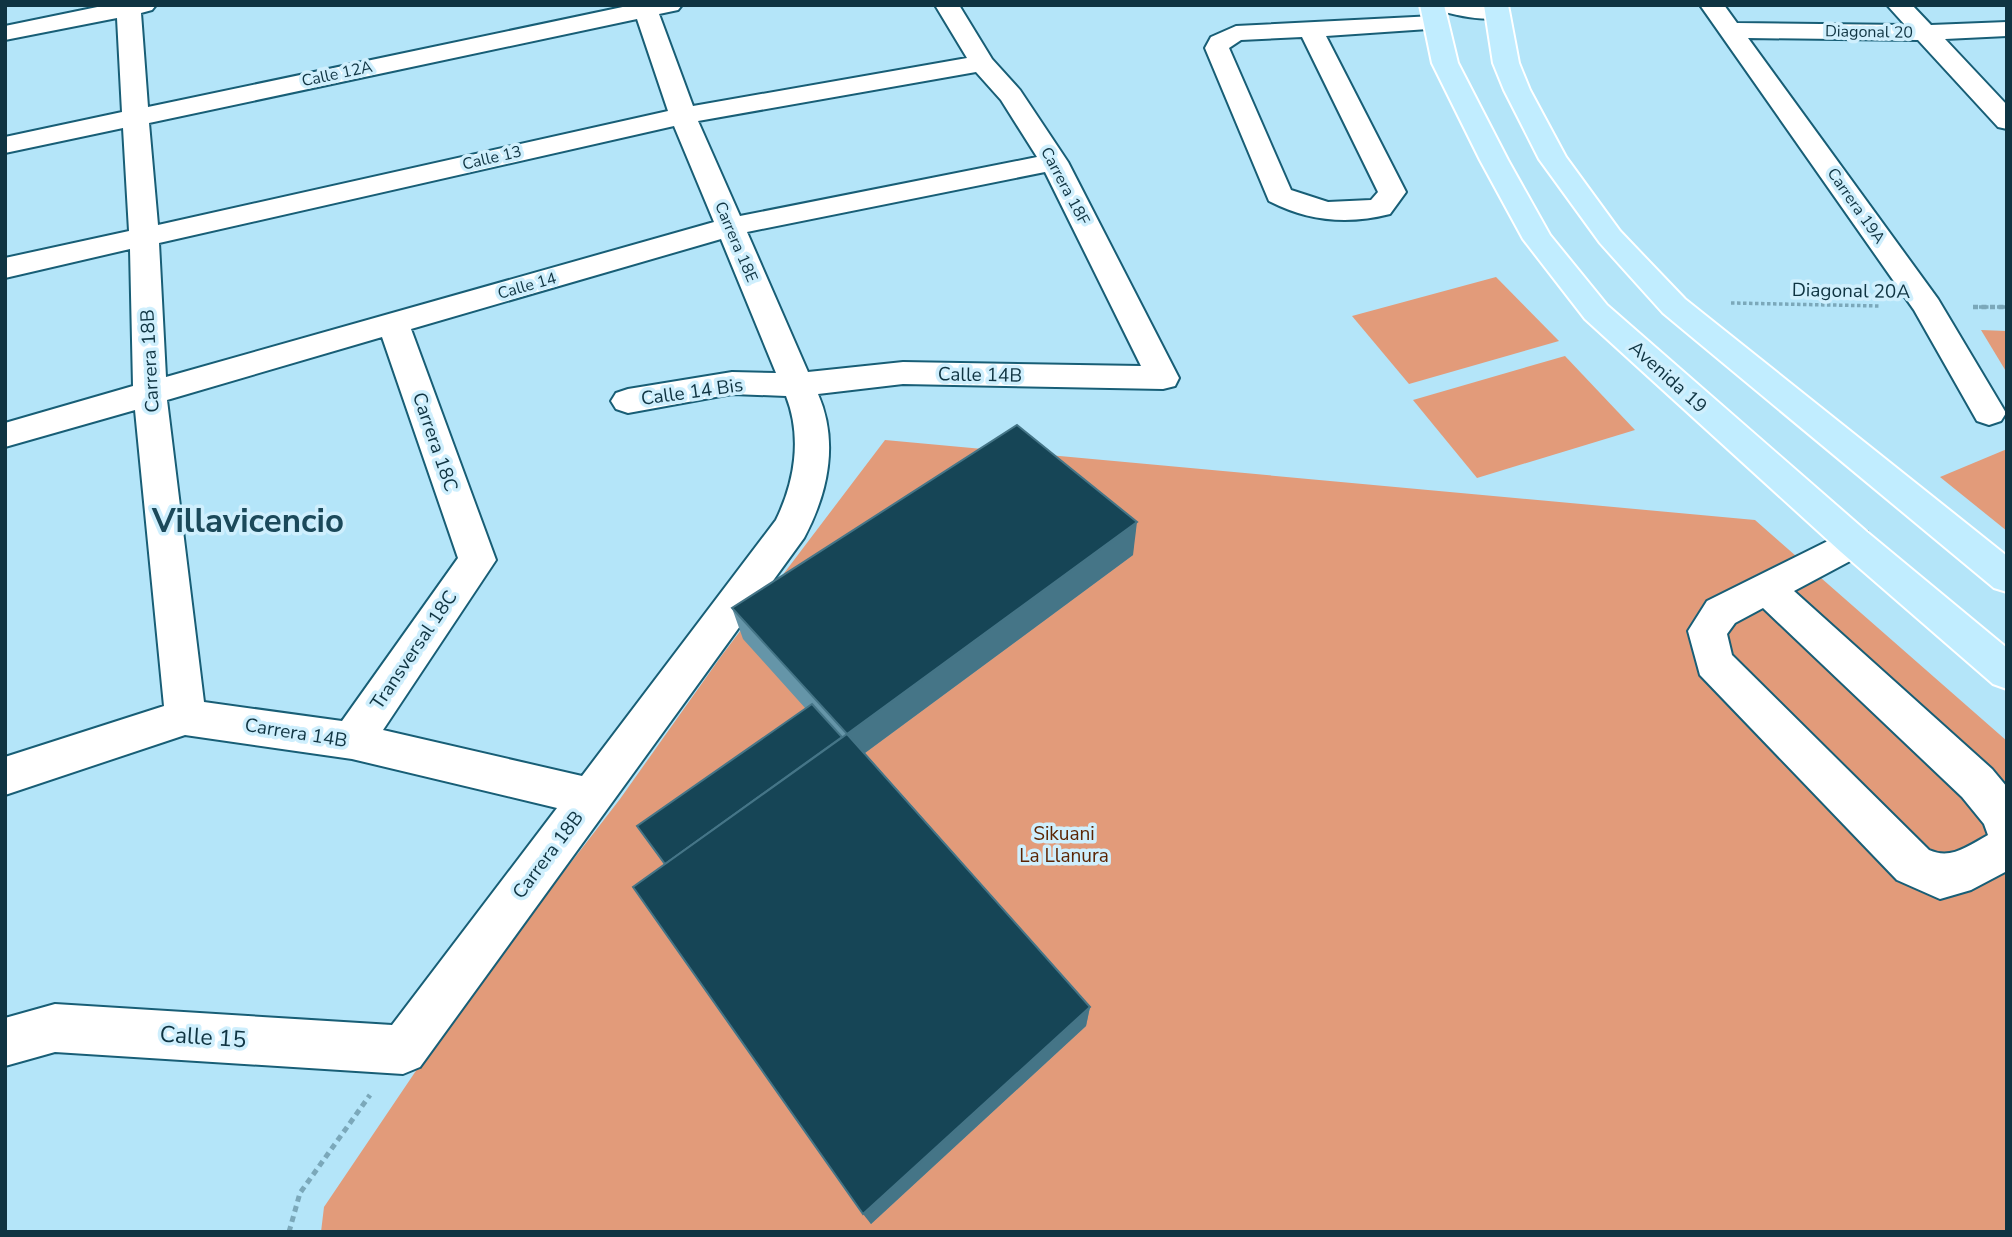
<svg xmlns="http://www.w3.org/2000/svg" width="2012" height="1237" font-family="'Nunito Sans',sans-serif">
<rect width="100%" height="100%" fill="#b4e5f9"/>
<g fill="#e29b7a">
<path d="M1496,277L1559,341L1409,384L1352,316Z"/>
<path d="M1981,330L2007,331V373Z"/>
<path d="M1565,356L1635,430L1477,478L1413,400Z"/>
<path d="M885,440L1755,520L2007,741V1232H321L324,1207L457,1010L620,799L722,655Z"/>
<path d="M2007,449V531L1940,477Z"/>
</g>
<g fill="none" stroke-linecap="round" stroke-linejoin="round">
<g stroke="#185e76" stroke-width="4">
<g id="minor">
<path d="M107,5H156L152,10L141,13L148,107L632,5H682L678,10L659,14L693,106L967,58L935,5H959L992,59L1020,90L1068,162L1179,378L1175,386L1163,389L903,384L818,394C839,442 828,493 804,538L420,1067L403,1074L55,1052L5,1066V1018L55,1004L392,1025L557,808L352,759L185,735L5,795V757L164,706L135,410L5,447V423L133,386L130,249L5,278V258L129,231L123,128L5,153V137L122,112L117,18L5,40V26ZM637,19L668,111L158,225L149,123ZM976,72L1001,100L1037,157L740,216L698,121ZM674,126L714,222L166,377L159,243ZM1045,172L1141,366L903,362L808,372L747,232ZM721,239L776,373L732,372L628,389L616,393L611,401L616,409L628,413L732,394L786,396C802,437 795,481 776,520L582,776L383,730L496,560L411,329ZM382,337L458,558L342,721L204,702L167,400Z"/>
<path d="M1433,5H1497L1507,12L1503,17C1484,22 1456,15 1437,10Z"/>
<path d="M1700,5H1724L1737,23L1905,25L1887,5H1912L1931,25L2007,22V36L1945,39L2007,105V129L1998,127L1918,40L1748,38L1938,299L2006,413L2001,421L1989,425L1977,421L1914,310Z"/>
<path d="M1434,16L1443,18L1446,23L1443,28L1326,36L1406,192L1390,214C1348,225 1307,221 1269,201L1205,48L1211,37L1236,26ZM1302,37L1378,192L1371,200L1328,202L1291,190L1229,48L1241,40Z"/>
<path d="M1854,528L1867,532L1872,542L1867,552L1794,591L1992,769L2007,787V871L1971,890L1940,899L1897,880L1700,675L1688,631L1707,601ZM1763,608L1962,797L1984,824L1988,835C1968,846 1951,860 1929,850L1732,655L1727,634L1735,623Z"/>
</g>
</g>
<g stroke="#fff" stroke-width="4">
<g id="major">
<path d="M1420,5H1444L1458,63L1508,160L1550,235L1607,305L1867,532L2007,648V689L1993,684L1841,552L1585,319L1523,239L1480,160L1432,63Z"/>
<path d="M1484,5H1508L1519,63L1530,90L1566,157L1620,231L1685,299L2007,556V592L1994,588L1663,313L1600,243L1539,159L1504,90L1493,63Z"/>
</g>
</g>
<g stroke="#7ba8ba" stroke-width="3.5" stroke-dasharray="3.5 2.5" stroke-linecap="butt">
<path d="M1731,303L1880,306"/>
<path d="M1973,307H2007"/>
</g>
<path stroke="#7ba8ba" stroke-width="4.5" stroke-dasharray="5 3.5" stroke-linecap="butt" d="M1973,307H2007"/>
<path stroke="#7ba8ba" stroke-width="5" stroke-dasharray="6 4.5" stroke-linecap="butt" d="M289,1232L300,1193L370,1095"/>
<use href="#minor" fill="#fff" fill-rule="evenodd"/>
<use href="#major" fill="#c1edff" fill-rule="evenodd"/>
</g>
<path fill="#6595a8" d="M1133,555L865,753L1090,1007L1086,1026L871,1224L664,864L637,826L806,709L743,639L732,608Z"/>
<g fill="#457587">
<path d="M1137,522L1133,555L854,761L847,734Z"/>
<path d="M1090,1007L1086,1026L871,1224L863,1214Z"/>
</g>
<g fill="#164556" stroke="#457587" stroke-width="2">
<path d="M1017,425L1137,522L847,734L732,608Z"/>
<path d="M812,704L842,737L665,864L637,826Z"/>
<path d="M847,734L1090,1007L863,1214L633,887Z"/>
</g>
<g text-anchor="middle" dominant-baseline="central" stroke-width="7" stroke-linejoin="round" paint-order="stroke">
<g font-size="16" fill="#0f3442" stroke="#cfeffd">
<text transform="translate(1869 32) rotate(1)">Diagonal 20</text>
<text transform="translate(337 74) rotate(-12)">Calle 12A</text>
<text transform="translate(492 158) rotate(-13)">Calle 13</text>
<text transform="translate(1065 186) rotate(62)">Carrera 18F</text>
<text transform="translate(1856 206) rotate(55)">Carrera 19A</text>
<text transform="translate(736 242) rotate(67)">Carrera 18E</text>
<text transform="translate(527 286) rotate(-16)">Calle 14</text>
</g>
<g font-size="19" fill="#0f3442" stroke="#cfeffd">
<text transform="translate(1851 291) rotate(1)">Diagonal 20A</text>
<text transform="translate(150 361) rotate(-93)">Carrera 18B</text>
<text transform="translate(980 375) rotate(1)">Calle 14B</text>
<text transform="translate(1668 377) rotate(42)">Avenida 19</text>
<text transform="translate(692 392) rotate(-8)">Calle 14 Bis</text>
<text transform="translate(435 442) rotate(71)">Carrera 18C</text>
<text transform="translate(414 650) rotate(-56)">Transversal 18C</text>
<text transform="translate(296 733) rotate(9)">Carrera 14B</text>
<text transform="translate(548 855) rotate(-53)">Carrera 18B</text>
</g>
<g font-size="19" fill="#5b2403" stroke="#cfeffd">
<text x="1064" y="834">Sikuani<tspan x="1064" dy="22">La Llanura</tspan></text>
</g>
<g font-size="23" fill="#0f3442" stroke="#cfeffd">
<text transform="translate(203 1037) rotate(4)">Calle 15</text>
</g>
<g font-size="33" font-weight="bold" fill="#1b495a" stroke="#cfeffd">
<text x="248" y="521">Villavicencio</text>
</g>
</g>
<rect width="2012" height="1237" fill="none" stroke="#0f3442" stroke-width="14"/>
</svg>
